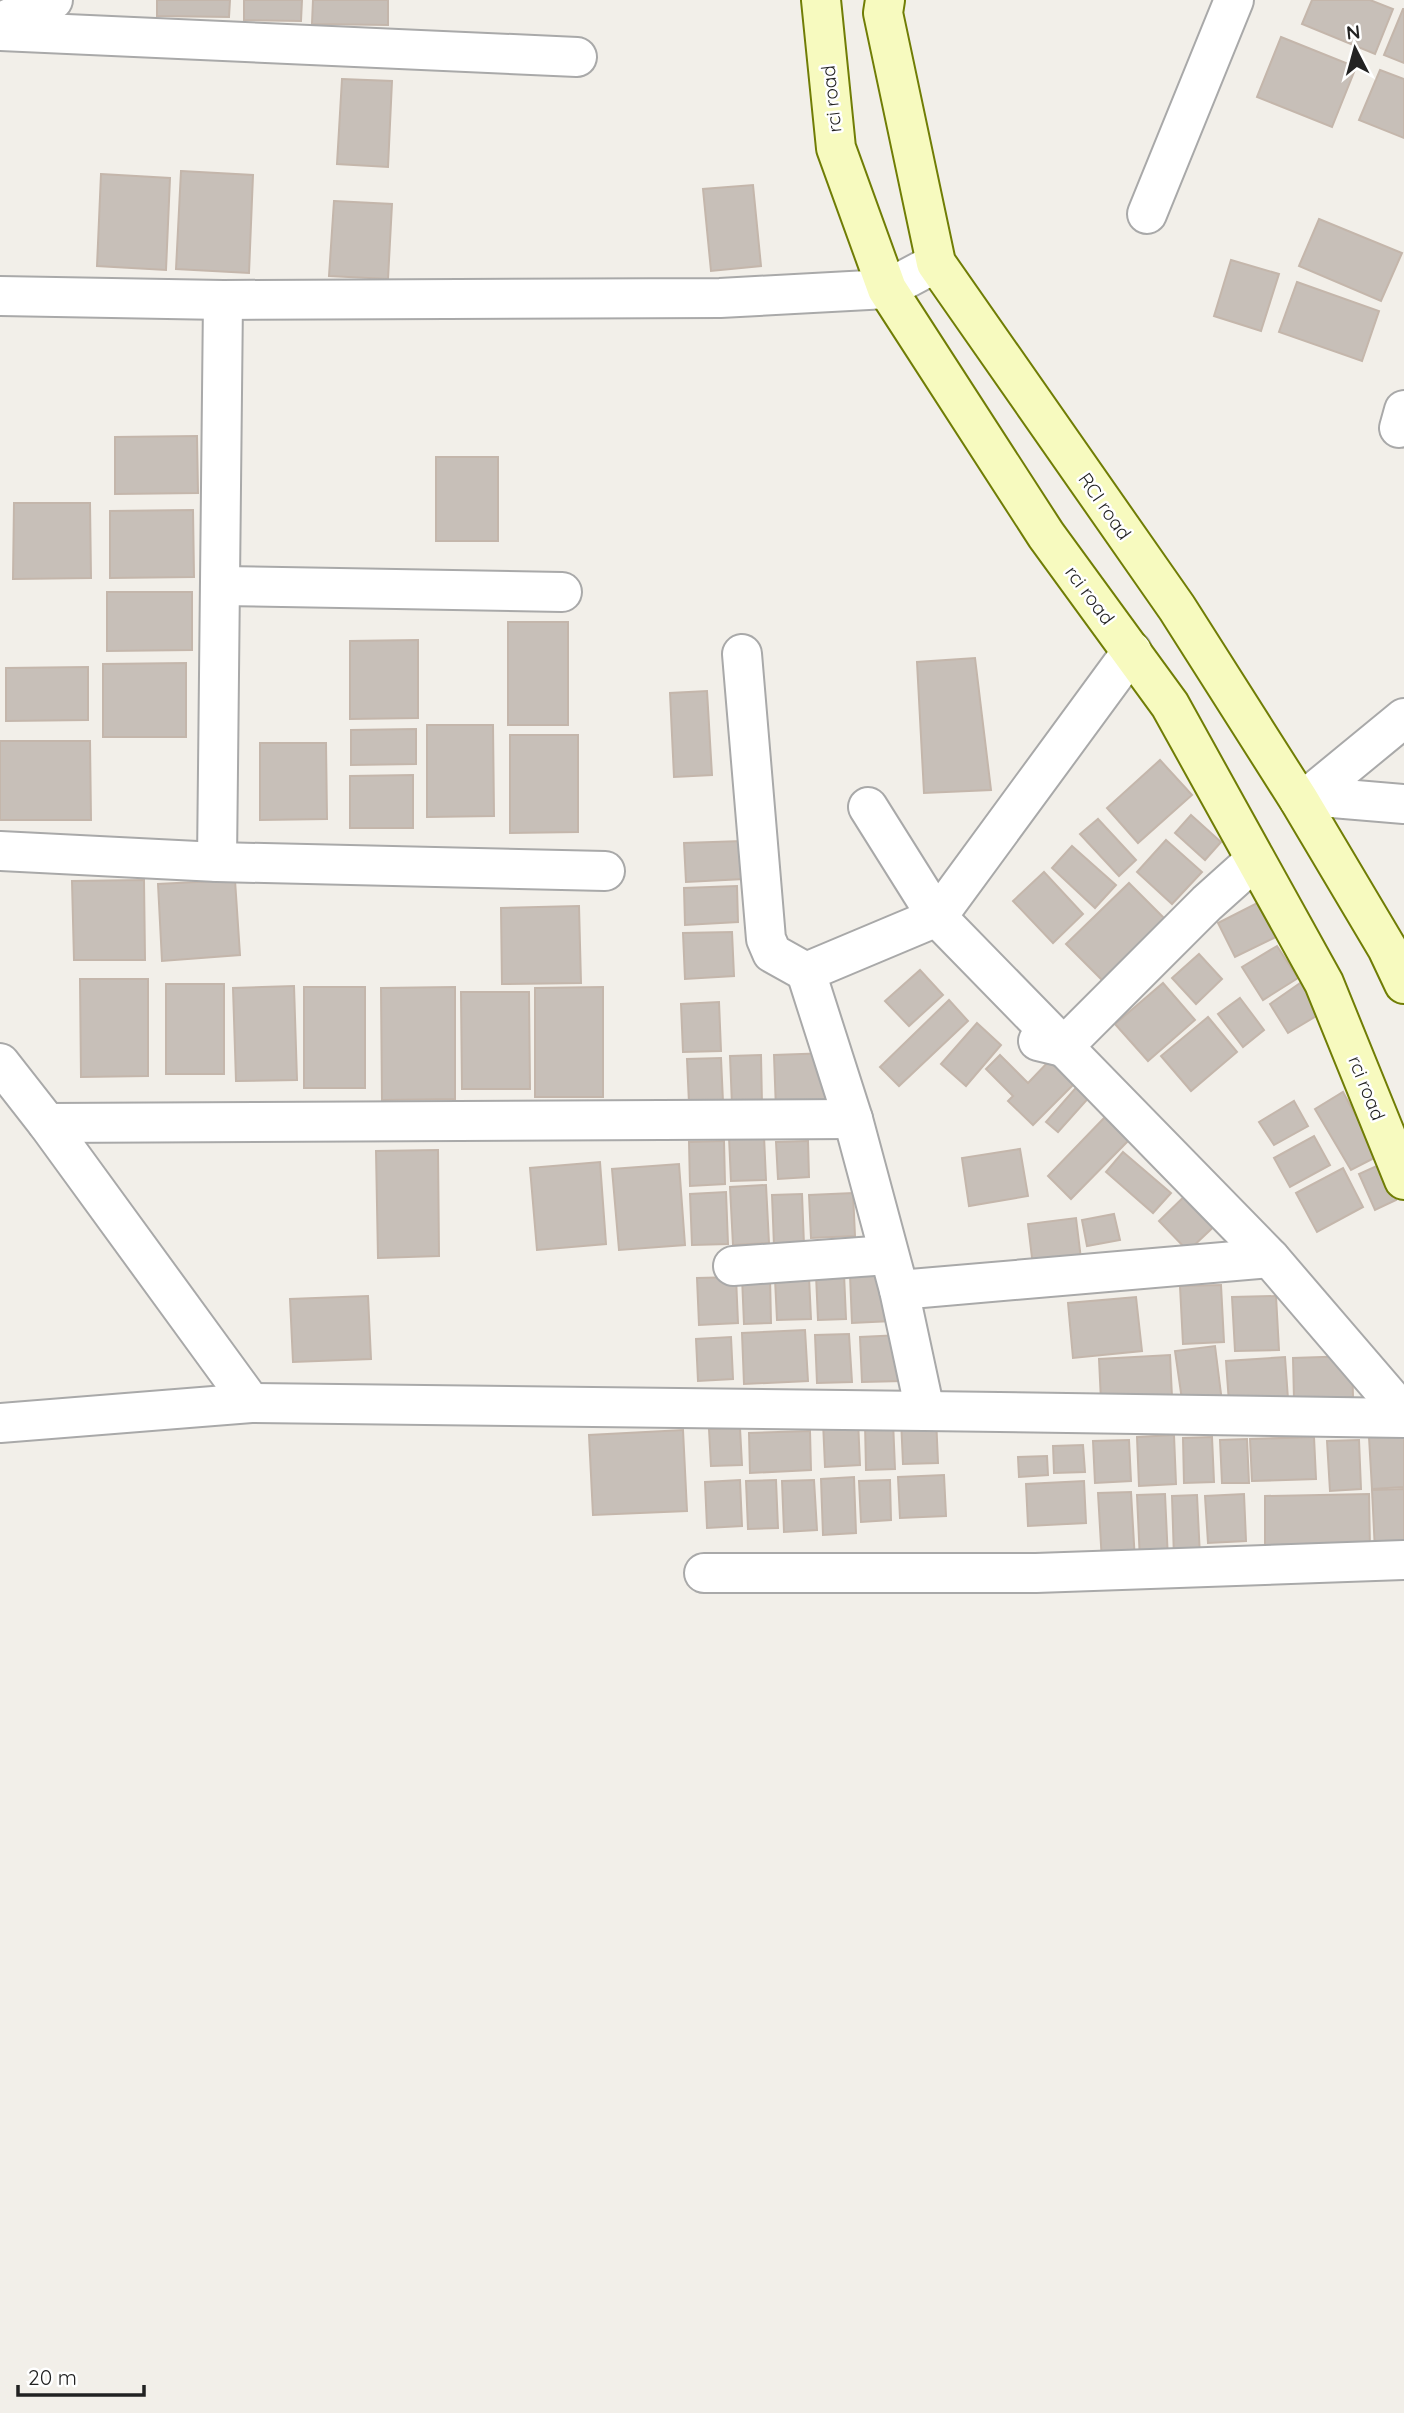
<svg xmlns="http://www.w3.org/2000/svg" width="1404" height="2413" font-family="Quicksand,sans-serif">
<rect width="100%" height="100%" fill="#f2efe9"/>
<g fill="#c7bfb8" stroke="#c4b6ab" stroke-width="2">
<path d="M157,0H230L229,17L157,16Z"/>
<path d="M244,0H302L301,21L244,20Z"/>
<path d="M313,0H388V25L312,24Z"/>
<path d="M1312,0H1370L1393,9L1375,54L1302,24Z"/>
<path d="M1403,9H1404V63L1384,55Z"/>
<path d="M1281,37L1356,67L1332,127L1257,97Z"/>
<path d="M1380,70L1404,79V138L1359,120Z"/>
<path d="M342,79L392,81L388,167L337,164Z"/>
<path d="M181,171L253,175L249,273L176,269Z"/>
<path d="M101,174L170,178L166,270L97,266Z"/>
<path d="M753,185L761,266L711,271L703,189Z"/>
<path d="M334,201L392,204L388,279L329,276Z"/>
<path d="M1319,219L1402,253L1381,301L1299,266Z"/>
<path d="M1231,260L1279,274L1261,331L1214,316Z"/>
<path d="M1297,282L1379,311L1362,361L1279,332Z"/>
<path d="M197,436L198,493L115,494V437Z"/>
<rect x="436" y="457" width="62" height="84"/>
<path d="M14,503H90L91,578L13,579Z"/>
<path d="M193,510L194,577L110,578V511Z"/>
<path d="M107,592H192V650L107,651Z"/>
<rect x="508" y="622" width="60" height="103"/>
<path d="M418,640V718L350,719V641Z"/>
<path d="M975,658L991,790L924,793L917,662Z"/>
<path d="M186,663V737H103V664Z"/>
<path d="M88,667V720L6,721V668Z"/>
<path d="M707,691L712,775L674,777L670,693Z"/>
<path d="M427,725H493L494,816L427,817Z"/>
<path d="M416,729V764L351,765V730Z"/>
<path d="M510,735H578V832L510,833Z"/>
<path d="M0,741H90L91,820H0Z"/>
<path d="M260,743H326L327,819L260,820Z"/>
<path d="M1160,760L1192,795L1138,843L1107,808Z"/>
<path d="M413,775V828H350V776Z"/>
<path d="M1191,815L1221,842L1205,860L1175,833Z"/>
<path d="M1098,819L1136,860L1119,876L1080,834Z"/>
<path d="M1166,840L1202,872L1172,904L1137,872Z"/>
<path d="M742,841L744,879L686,882L684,843Z"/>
<path d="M1072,846L1116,885L1095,908L1052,868Z"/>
<path d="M1044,872L1083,914L1053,943L1013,901Z"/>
<path d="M144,880L145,960H74L72,881Z"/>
<path d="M235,880L240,955L162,961L158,884Z"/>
<path d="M1129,883L1169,923L1106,984L1066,944Z"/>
<path d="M737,886L738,922L685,925L684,888Z"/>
<path d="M1265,899L1282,934L1235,957L1218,923Z"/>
<path d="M579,906L581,983L502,984L501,908Z"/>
<path d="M732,932L734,976L685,979L683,933Z"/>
<path d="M1277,946L1298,978L1263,1000L1242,967Z"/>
<path d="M1199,954L1222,979L1196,1004L1172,978Z"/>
<path d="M920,970L943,995L909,1026L885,1001Z"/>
<path d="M80,979H148V1076L81,1077Z"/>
<path d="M1306,979L1323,1012L1288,1033L1270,1004Z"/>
<path d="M1163,983L1195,1020L1148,1061L1115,1024Z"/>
<rect x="166" y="984" width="58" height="90"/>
<path d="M294,986L297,1080L236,1081L233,988Z"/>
<rect x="304" y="987" width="61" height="101"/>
<path d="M455,987V1099L382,1100L381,988Z"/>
<path d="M603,987V1097H535V988Z"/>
<path d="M461,992H529L530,1089H462Z"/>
<path d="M1240,998L1264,1030L1243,1047L1218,1014Z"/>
<path d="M949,1000L968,1021L899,1086L880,1067Z"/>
<path d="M719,1002L721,1051L683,1052L681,1004Z"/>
<path d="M1208,1017L1237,1052L1191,1091L1161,1056Z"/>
<path d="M977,1023L1001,1045L966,1086L941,1064Z"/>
<path d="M829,1053L831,1107L776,1110L774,1055Z"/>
<path d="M761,1055L762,1104L732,1105L730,1056Z"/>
<path d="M1000,1055L1028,1083L1051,1059L1075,1083L1033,1125L1008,1101L1013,1096L986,1069Z"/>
<path d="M721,1058L723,1102L689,1103L687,1059Z"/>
<path d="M1080,1083L1093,1093L1058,1132L1046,1122Z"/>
<path d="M1343,1092L1378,1156L1351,1170L1315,1109Z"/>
<path d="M1294,1101L1308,1126L1274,1145L1259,1122Z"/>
<path d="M1105,1117L1129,1140L1071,1199L1048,1176Z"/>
<path d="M764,1136L766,1180L731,1181L729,1137Z"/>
<path d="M1314,1136L1330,1165L1290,1187L1274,1158Z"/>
<path d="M724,1141L725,1184L690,1186L689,1142Z"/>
<path d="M808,1141L809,1177L778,1179L776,1142Z"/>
<path d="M1020,1149L1028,1196L969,1206L962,1158Z"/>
<path d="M438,1150L439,1256L378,1258L376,1151Z"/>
<path d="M1123,1152L1171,1193L1153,1213L1106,1172Z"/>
<path d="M600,1162L606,1244L537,1250L530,1168Z"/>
<path d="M679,1164L685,1245L619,1250L612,1169Z"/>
<path d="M1381,1164L1396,1200L1375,1210L1359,1174Z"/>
<path d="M1343,1168L1363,1207L1317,1232L1296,1193Z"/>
<path d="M766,1185L769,1243L733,1245L730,1187Z"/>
<path d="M1193,1188L1223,1218L1188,1251L1159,1221Z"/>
<path d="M726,1192L728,1244L692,1245L690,1194Z"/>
<path d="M853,1193L855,1236L811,1238L809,1195Z"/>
<path d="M802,1194L804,1245L774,1246L772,1195Z"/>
<path d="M1114,1214L1120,1240L1087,1246L1082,1220Z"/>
<path d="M1076,1218L1081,1259L1033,1266L1028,1224Z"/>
<path d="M844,1274L846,1319L818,1320L816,1275Z"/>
<path d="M890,1274L892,1321L852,1323L850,1275Z"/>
<path d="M770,1276L771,1323L744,1324L742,1277Z"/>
<path d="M736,1277L738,1323L699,1325L697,1278Z"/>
<path d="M809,1277L811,1319L777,1320L775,1279Z"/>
<path d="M1221,1285L1224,1342L1183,1344L1180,1286Z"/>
<path d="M368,1296L371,1359L293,1362L290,1299Z"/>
<path d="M1276,1296L1279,1350L1235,1351L1232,1297Z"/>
<path d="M1136,1297L1142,1351L1073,1358L1068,1303Z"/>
<path d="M805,1330L808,1381L744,1384L742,1333Z"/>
<path d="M849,1334L852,1382L817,1383L815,1335Z"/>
<path d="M901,1335L903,1381L862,1382L860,1337Z"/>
<path d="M731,1337L733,1379L698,1381L696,1339Z"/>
<path d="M1215,1346L1222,1402L1183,1407L1175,1351Z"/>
<path d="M1170,1355L1172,1397L1101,1401L1099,1359Z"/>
<path d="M1352,1356L1353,1397L1294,1399L1293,1358Z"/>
<path d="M1285,1357L1288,1399L1229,1403L1226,1361Z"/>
<path d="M936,1417L938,1463L903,1464L901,1419Z"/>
<path d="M858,1420L860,1465L825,1467L823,1422Z"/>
<path d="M893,1421L895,1469L866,1470L865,1423Z"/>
<path d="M740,1428L742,1465L711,1466L709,1429Z"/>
<path d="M683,1430L687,1511L593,1515L589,1435Z"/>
<path d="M810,1431L811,1470L750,1473L749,1433Z"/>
<path d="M1174,1435L1176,1484L1139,1486L1137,1437Z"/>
<path d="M1404,1435V1487L1372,1489L1369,1437Z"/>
<path d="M1212,1437L1214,1482L1184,1483L1183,1438Z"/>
<path d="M1314,1437L1316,1479L1252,1481L1250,1439Z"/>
<path d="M1247,1439L1249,1483H1222L1220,1440Z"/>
<path d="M1129,1440L1131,1481L1095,1483L1093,1441Z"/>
<path d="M1359,1440L1361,1489L1330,1491L1327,1441Z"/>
<path d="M1083,1445L1085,1472L1054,1473L1053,1446Z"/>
<path d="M1047,1456L1048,1475L1019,1477L1018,1457Z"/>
<path d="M944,1475L946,1516L900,1518L898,1477Z"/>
<path d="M854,1477L856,1533L823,1535L821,1479Z"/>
<path d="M740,1480L742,1526L707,1528L705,1482Z"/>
<path d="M776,1480L778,1528L748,1529L746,1481Z"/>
<path d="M814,1480L817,1530L784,1532L782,1481Z"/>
<path d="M890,1480L891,1520L861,1522L859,1481Z"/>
<path d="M1084,1481L1086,1523L1028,1526L1026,1484Z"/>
<path d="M1404,1489V1550L1375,1551L1372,1490Z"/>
<path d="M1131,1492L1135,1561L1102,1562L1098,1493Z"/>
<path d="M1165,1494L1168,1560L1140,1561L1137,1495Z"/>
<path d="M1244,1494L1246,1541L1208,1543L1205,1496Z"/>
<path d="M1369,1494L1370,1549L1265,1550V1496Z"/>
<path d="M1197,1495L1200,1557L1174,1558L1172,1496Z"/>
</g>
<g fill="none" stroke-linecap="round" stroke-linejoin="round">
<g stroke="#a9a9a9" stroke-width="42">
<g id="minor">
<path d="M0,22L53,0"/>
<path d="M0,31L577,57"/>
<path d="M1147,214L1234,0"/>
<path d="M0,296L223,300L720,298L887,289L936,263"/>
<path d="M1399,428L1404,410"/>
<path d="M221,586L562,592"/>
<path d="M742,654L766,939L772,953L806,972"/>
<path d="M1309,796L1404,718"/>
<path d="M1299,800L1309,796L1404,804"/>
<path d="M868,807L937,917L1270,1258L1404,1414"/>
<path d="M0,851L217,862L605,871"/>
<path d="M217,862L223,300"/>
<path d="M1038,1041L1063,1047L1207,903L1255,860"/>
<path d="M0,1063L47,1123L251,1403"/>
<path d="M47,1123L853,1119"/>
<path d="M733,1266L888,1255"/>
<path d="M899,1290L1270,1258"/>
<path d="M925,1411L1404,1418"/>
<path d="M0,1423L251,1403L925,1411L899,1290L853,1119L806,972L937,917L1132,651"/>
<path d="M704,1573H1036L1404,1560"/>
</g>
</g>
<g stroke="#707d05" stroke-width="42">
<g id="secondary">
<path d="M821,0L836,148L887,289L1046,535L1170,705L1324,983L1404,1180"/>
<path d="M885,0L883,13L936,263L1177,608L1299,800L1387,948L1404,984"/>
</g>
</g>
<use href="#minor" stroke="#fff" stroke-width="38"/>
<use href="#secondary" stroke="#f7fabf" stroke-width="38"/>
</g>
<g text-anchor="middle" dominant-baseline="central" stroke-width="5" stroke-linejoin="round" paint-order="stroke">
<g font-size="19" fill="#222" stroke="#fff">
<text transform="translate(831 99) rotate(-96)">rci road</text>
<text transform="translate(1105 506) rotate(55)">RCI road</text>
<text transform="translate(1090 595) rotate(53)">rci road</text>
<text transform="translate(1367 1088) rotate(68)">rci road</text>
</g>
</g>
<g transform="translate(1355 49) rotate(354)" stroke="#ffffff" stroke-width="5" paint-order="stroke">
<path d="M0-5L12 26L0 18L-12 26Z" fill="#222222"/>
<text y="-10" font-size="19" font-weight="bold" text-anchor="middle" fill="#222222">N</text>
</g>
<path d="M18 2385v10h126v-10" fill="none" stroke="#222222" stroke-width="3.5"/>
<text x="28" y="2385" font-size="21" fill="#222222" stroke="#ffffff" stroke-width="5" paint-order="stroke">20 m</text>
</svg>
